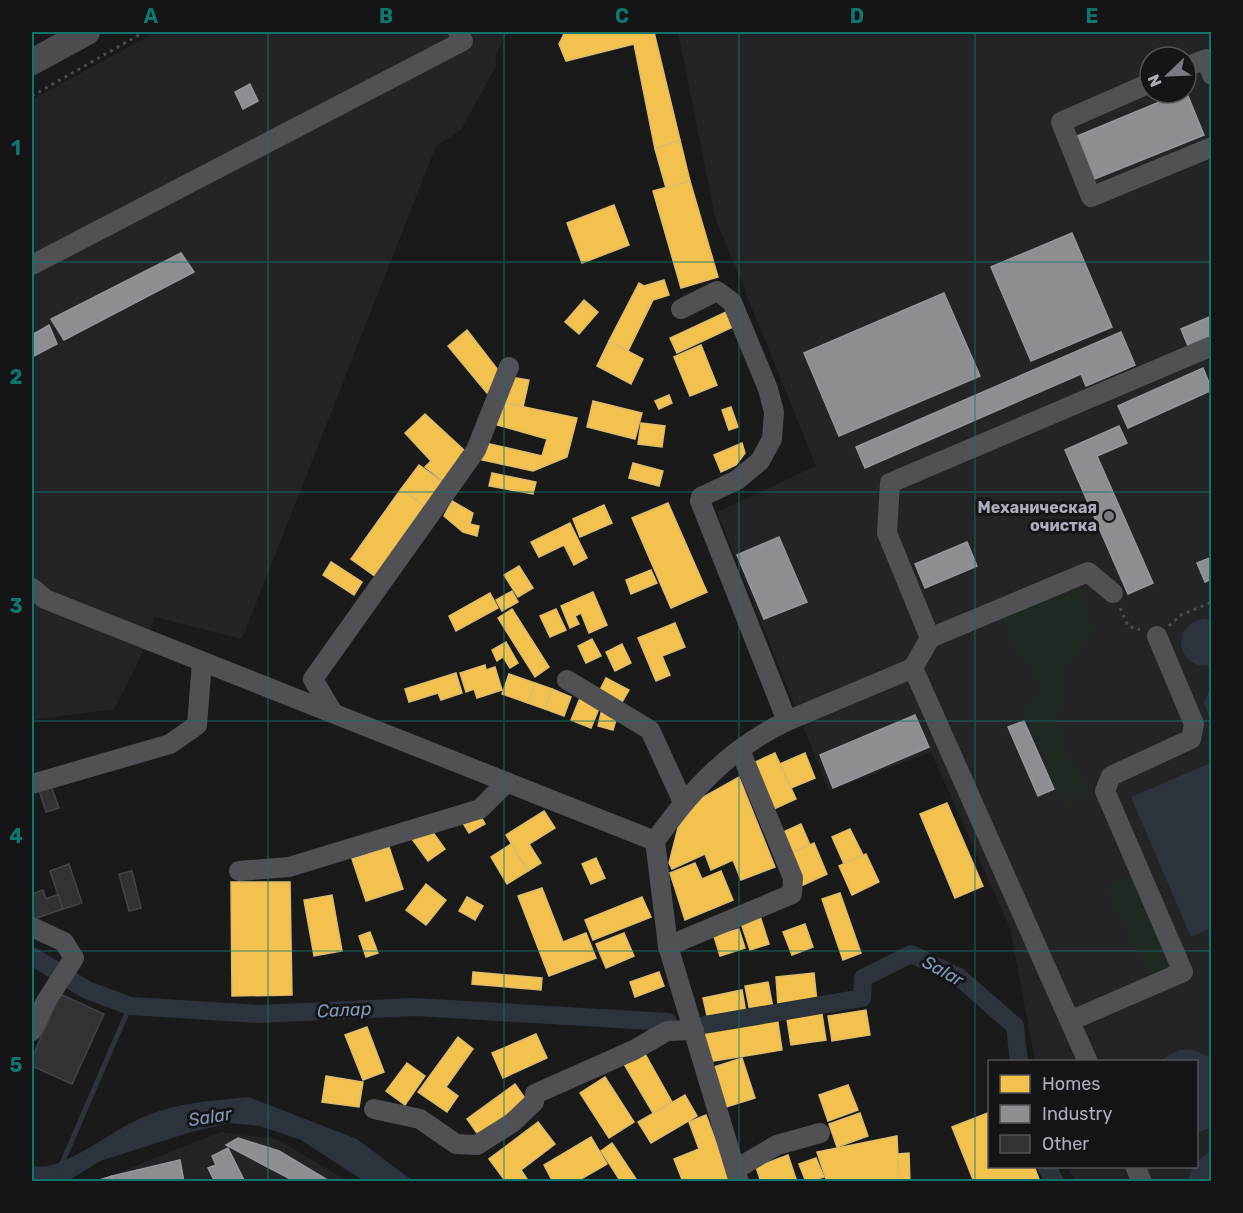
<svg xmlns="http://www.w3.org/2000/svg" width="1243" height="1213" font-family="Rubik,sans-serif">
	<rect width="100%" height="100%" fill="#1a1a1b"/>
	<g fill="#242427" fill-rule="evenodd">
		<polygon points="156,32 507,32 495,57 496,66 461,130 436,146 242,639 155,617 138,663 114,709 32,720 32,100"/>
		<path d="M678,32H1211V1181H1075L1068,1167L1196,1166V1062L1035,1061L1010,928L931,752L829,791L717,512L816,466L715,217ZM1150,57H1186V93H1150Z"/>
		<polygon points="221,1132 277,1139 347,1181 95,1182"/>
	</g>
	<g fill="#202822">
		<polygon points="1068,586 1082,589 1093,633 1060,673 1061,694 1057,721 1063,750 1080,771 1090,794 1066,808 1022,710 1043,696 1033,667 1014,649 1002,614"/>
		<polygon points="1138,871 1173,967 1153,976 1135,948 1107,888"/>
	</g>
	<g fill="#2d333d">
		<path d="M1205,619L1211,621L1212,665C1177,672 1168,624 1205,619Z"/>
		<polygon points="1211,687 1211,720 1204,703"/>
		<polygon points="1211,763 1211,928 1191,937 1131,797"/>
		<polygon points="1179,1050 1192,1050 1211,1057 1211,1127 1197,1133 1196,1062 1159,1061"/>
		<path d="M248,1097L357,1139L413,1181H364L301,1140L260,1126L229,1123L188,1133L100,1161L68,1181H32V1166C60,1173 109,1133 135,1121C171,1103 209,1101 248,1097Z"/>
		<polygon points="1211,1151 1211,1181 1187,1181 1193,1167 1196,1166 1197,1161"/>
	</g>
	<g fill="#f2c14e" stroke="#ddbb6f" stroke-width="1.5">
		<polygon points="565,32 654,32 680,140 655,149 634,44 566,61 559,44"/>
		<polygon points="680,140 690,181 666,188 655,149"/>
		<polygon points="690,181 718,277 681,288 653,191"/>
		<polygon points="614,205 629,245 582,263 567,223"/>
		<polygon points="664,280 669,295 653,300 628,351 609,341 639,283 644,286"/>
		<polygon points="584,300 598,312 579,334 565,322"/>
		<polygon points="726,312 733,327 677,353 670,338"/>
		<polygon points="467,330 501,374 487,393 448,346"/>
		<polygon points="609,341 643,359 631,384 597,366"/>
		<polygon points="701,345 717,385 690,396 674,357"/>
		<polygon points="510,377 529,380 523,407 505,403"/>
		<polygon points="669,395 672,403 659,409 655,401"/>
		<polygon points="593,401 642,413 635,439 587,427"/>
		<polygon points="505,403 577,418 567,457 533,471 478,459 486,443 542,456 547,439 494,424"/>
		<polygon points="731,407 738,427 729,430 722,410"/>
		<polygon points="425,414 466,452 447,484 425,467 431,461 405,433"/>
		<polygon points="641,423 665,426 662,447 638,444"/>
		<polygon points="742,443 745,453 736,465 721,472 714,455"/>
		<polygon points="633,463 663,471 659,486 629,478"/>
		<polygon points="419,465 444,483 426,507 401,489"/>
		<polygon points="492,473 536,482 533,494 489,486"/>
		<polygon points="401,489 426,507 376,577 351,559"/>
		<polygon points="452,501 473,513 470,524 479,526 477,536 463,532 444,516"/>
		<polygon points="668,503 707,592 671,608 632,518"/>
		<polygon points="604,505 612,523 580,537 573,519"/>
		<polygon points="570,523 587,558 574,565 564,545 539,557 531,542"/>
		<polygon points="331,562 362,582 354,595 323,575"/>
		<polygon points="519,566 533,588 518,597 504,575"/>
		<polygon points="651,570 657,583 631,594 626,580"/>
		<polygon points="512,591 518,602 502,611 496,600"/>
		<polygon points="593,592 607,625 589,633 581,613 575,616 579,624 570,628 561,606"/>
		<polygon points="490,593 498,608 456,631 449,616"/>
		<polygon points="512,609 549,667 535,677 498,618"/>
		<polygon points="556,609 566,630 550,637 540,616"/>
		<polygon points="675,623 685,647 662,656 670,675 656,681 638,638"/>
		<polygon points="592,639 601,656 586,663 578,646"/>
		<polygon points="506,642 518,663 510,668 503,657 497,661 492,650"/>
		<polygon points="622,644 631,663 615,671 606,652"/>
		<polygon points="485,665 486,670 495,667 502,690 477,698 474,689 466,692 460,673"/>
		<polygon points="456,673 462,693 441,700 438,693 409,702 405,689"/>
		<polygon points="509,674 535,683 528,703 502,694"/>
		<polygon points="606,678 629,690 622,702 600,690"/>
		<polygon points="535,683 552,689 545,709 528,703"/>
		<polygon points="552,689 571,697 564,716 545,709"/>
		<polygon points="580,698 600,706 591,728 571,720"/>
		<polygon points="602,709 618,713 613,730 598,726"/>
		<polygon points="775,753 796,799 774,809 753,763"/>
		<polygon points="805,753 815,778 791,788 780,764"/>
		<polygon points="739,777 775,867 741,880 733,860 711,870 705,854 672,869 669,863 678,828 698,800"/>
		<polygon points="947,803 983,886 955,898 920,814"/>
		<polygon points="478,811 485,824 469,833 461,820"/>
		<polygon points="544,811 555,828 529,844 541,863 528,871 506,835"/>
		<polygon points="801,824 810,845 787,855 779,834"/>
		<polygon points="429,827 445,849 428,861 412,839"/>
		<polygon points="850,829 863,855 844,864 832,837"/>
		<polygon points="814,843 827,874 801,886 787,855"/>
		<polygon points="511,844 528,871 507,884 491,857"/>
		<polygon points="389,847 403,889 366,901 352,859"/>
		<polygon points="866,854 879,882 852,895 839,866"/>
		<polygon points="596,858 605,878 591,884 582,864"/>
		<polygon points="695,863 702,879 721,871 733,900 685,920 670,873"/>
		<polygon points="231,882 290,882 292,995 232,996"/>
		<polygon points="426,884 446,900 426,925 406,910"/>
		<polygon points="542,888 563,942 586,933 596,958 549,976 518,896"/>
		<polygon points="840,893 861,953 843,960 822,899"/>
		<polygon points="332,895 342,951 314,956 304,900"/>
		<polygon points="467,897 483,906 475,920 459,911"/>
		<polygon points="642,897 651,917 593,940 585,920"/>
		<polygon points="760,916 769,944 750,950 741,923"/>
		<polygon points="805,924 813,947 792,955 783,932"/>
		<polygon points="739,929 745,948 720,956 714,936"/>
		<polygon points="370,932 378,953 366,957 359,936"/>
		<polygon points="624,933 634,956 606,968 596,944"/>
		<polygon points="473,972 542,978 541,990 472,984"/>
		<polygon points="659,972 664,986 635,997 630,982"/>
		<polygon points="814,973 817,1002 778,1005 776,977"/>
		<polygon points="768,982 773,1008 750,1012 745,986"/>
		<polygon points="742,990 746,1013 708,1020 703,998"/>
		<polygon points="821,1008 826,1040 791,1045 786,1013"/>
		<polygon points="866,1010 870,1035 832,1041 828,1016"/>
		<polygon points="777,1016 782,1050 708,1062 702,1028"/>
		<polygon points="367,1027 384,1072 363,1080 345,1035"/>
		<polygon points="536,1034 547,1058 503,1078 492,1053"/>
		<polygon points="458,1037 473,1049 446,1087 458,1096 447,1112 418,1092"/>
		<polygon points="644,1052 672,1102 653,1113 624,1064"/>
		<polygon points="742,1058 755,1098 726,1107 714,1067"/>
		<polygon points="407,1063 425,1076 405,1105 386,1091"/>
		<polygon points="326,1076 363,1082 359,1107 322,1102"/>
		<polygon points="605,1077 634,1122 609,1138 580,1093"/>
		<polygon points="515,1084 527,1101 479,1136 467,1119"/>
		<polygon points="848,1085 858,1110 828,1121 819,1095"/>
		<polygon points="685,1095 697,1116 651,1143 638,1122"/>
		<polygon points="990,1112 990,1166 1034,1166 1040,1182 974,1182 952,1127"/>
		<polygon points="860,1113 868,1136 837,1147 829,1124"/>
		<polygon points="706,1115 731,1182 683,1182 674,1159 699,1149 689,1122"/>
		<polygon points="538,1122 555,1144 521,1170 529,1182 506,1182 489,1159"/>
		<polygon points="897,1136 899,1182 827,1182 817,1152"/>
		<polygon points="591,1137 607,1164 576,1182 553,1182 544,1165"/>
		<polygon points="612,1143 638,1182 621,1182 601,1151"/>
		<polygon points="909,1153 910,1182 899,1182 898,1154"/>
		<polygon points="788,1155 797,1182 761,1182 756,1167"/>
		<polygon points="816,1158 824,1177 806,1182 799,1164"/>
	</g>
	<g fill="#8d8d92" stroke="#96979e" stroke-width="1.5">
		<polygon points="250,84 258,101 243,109 235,92"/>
		<polygon points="1186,91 1204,135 1092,180 1075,137"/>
		<polygon points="1072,233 1112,327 1031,361 991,267"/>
		<polygon points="181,253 194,272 64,340 51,319"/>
		<polygon points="944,293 980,376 839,436 804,353"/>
		<polygon points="1212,316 1212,336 1188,346 1181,329"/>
		<polygon points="49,325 57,344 32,357 32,335"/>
		<polygon points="1121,332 1135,365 1086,386 1081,374 865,468 856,447"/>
		<polygon points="1203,368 1212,390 1128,428 1118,406"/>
		<polygon points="1119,426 1127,443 1097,456 1153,583 1128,594 1065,450"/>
		<polygon points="779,537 807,602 764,619 737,555"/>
		<polygon points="967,542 977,566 925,588 915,564"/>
		<polygon points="1212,557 1212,579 1205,582 1197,563"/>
		<polygon points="915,715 929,747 833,788 820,755"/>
		<polygon points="1024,721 1054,789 1038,796 1008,727"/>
		<polygon points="238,1138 279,1151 331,1182 296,1182 226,1145"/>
		<polygon points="228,1148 245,1182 215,1182 208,1168 216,1165 212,1156"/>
		<polygon points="180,1160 184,1182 113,1182 112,1176"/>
		<polygon points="112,1176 113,1182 98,1182 99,1180"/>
	</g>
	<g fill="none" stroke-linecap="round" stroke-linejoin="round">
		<polyline stroke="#2d333d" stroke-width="5" points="60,1168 130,1006"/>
		<g stroke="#2d333d" stroke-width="18">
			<polyline points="32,956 87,990 130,1006 258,1014 415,1007 668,1022"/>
			<polyline points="704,1025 862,998 863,978 911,954 959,977 1015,1026 1019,1062"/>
			<polyline points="1046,1166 1055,1182"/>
		</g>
	</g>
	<g fill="#323233" stroke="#434447" stroke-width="1.5">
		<polygon points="51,786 59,808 46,812 39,790"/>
		<polygon points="69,864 82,903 63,909 50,871"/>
		<polygon points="132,871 141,908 129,911 119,874"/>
		<polygon points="43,890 46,899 58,894 63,909 34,919 32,894"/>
		<polygon points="60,994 104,1014 72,1084 32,1066 32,1058"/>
	</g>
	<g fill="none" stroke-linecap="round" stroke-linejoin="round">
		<g stroke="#4b4b50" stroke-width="3" stroke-dasharray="3 4.5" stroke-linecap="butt">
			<polyline points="32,96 144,32"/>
			<polyline points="1120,608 1128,626 1140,630"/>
			<polyline points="1169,626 1181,615 1212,602"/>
		</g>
		<g stroke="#505055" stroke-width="20">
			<polyline points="1186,67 1206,59 1212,75"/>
			<polyline points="1150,83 1061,122 1091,197 1212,147"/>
			<polyline points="32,265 463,41 458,32"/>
			<path d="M681,309L717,291L732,302L768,389L774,412L772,439L760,461L737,480L701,497L700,501L787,721C730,748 691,790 655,841L668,946L739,1182"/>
			<polyline points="32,588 45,599 655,841"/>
			<polyline points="930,638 1088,572 1113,593"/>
			<polyline points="913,668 930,638 887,533 890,483 1212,346"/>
			<polyline points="567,680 650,730 683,802"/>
			<polyline points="333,713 313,679 476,450 509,367"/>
			<polyline points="787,721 913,668 1088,1062"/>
			<polyline points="32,784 170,744 197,725 202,662"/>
			<polyline points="239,871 289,867 480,809 507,782"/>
			<polyline points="32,927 64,942 74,958 45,1003 32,1031"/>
			<polyline points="668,946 792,894 793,878 740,750"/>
			<polyline points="1070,1021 1183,972 1105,791 1111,776 1191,739 1194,724 1157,636"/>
			<polyline points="374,1109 420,1119 456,1144 477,1145 512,1123 534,1102 535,1094 634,1050 667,1031 694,1030"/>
			<polyline points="1135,1166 1142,1182"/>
			<polyline points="736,1169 777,1145 820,1133"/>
		</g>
		<polyline stroke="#4d4d51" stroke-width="26" points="32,62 87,32"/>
	</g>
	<path fill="none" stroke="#0f766e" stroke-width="1.5" stroke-opacity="0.55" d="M268,32V1182M504,32V1182M739,32V1182M975,32V1182M32,262H1212M32,492H1212M32,721H1212M32,951H1212"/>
	<circle fill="#797a83" stroke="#151417" stroke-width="2" cx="1109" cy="516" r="6"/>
	<g text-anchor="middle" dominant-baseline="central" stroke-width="6" stroke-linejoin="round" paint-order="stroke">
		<g font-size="16" font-weight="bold" fill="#acaebb" stroke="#151417" text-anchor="end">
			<text x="1097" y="507">Механическая<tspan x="1097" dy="18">очистка</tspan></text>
		</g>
		<g font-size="18" font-style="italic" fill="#8298b7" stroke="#151417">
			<text transform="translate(943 971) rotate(29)">Salar</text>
			<text transform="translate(344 1010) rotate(-3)">Салар</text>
			<text transform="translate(210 1117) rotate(-9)">Salar</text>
		</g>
	</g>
	<rect width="1243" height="1213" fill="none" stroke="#151417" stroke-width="66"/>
	<rect x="988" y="1060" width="210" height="108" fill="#151417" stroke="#515259" stroke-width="1.5"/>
	<rect x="1000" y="1075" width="30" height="18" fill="#f2c14e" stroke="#515259" stroke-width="1.5"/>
	<text x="1042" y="1090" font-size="18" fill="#acaebb">Homes</text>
	<rect x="1000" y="1105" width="30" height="18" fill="#8d8d92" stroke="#515259" stroke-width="1.5"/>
	<text x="1042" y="1120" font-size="18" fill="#acaebb">Industry</text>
	<rect x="1000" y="1135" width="30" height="18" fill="#323233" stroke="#515259" stroke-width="1.5"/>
	<text x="1042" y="1150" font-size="18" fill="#acaebb">Other</text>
	<g transform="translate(1168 75) rotate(247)"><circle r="28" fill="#151417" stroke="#515259" stroke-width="1.5"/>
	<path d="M0-4.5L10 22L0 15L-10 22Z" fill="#797a83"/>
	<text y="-9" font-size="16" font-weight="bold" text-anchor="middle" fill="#acaebb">N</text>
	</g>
	<rect x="33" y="33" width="1177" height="1147" fill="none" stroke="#0f766e" stroke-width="2"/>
	<g font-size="20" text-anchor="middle" font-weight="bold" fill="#0f766e">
		<text x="151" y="23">A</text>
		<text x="386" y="23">B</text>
		<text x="622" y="23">C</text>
		<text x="857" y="23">D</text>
		<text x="1092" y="23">E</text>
		<text x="16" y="155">1</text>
		<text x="16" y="384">2</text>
		<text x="16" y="613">3</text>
		<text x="16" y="843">4</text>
		<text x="16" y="1072">5</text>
	</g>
</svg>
